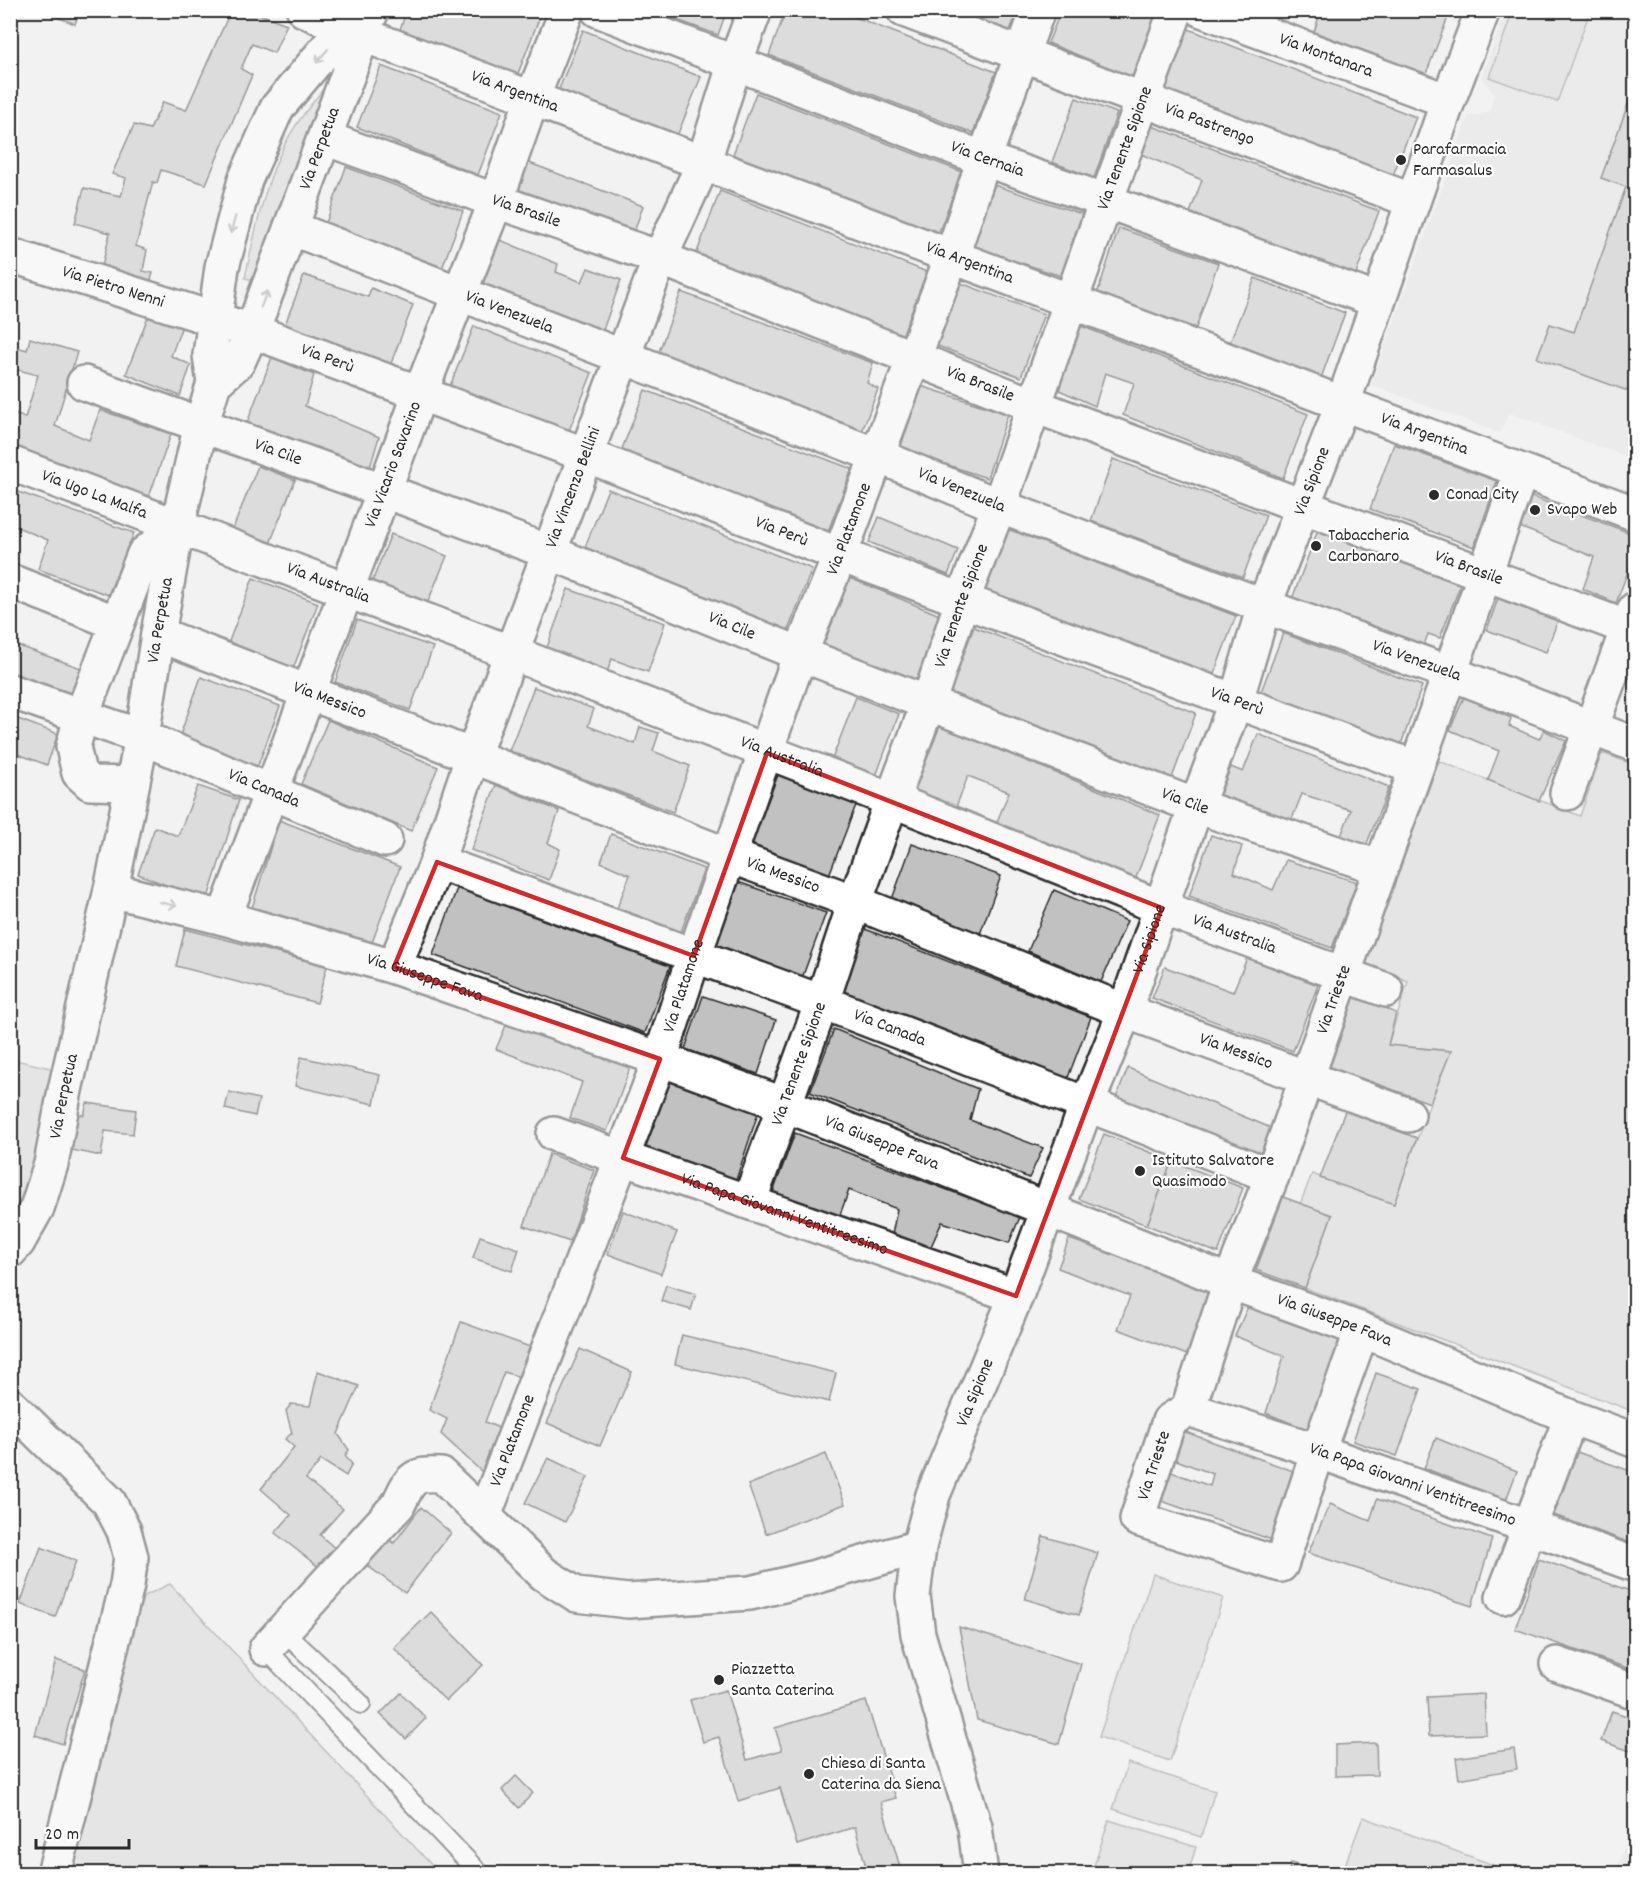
<svg xmlns="http://www.w3.org/2000/svg" width="1646" height="1884" font-family="Dekko,sans-serif">
	<rect width="100%" height="100%" fill="#f2f2f2"/>
	<filter id="ink" filterUnits="userSpaceOnUse"><feTurbulence type="fractalNoise" baseFrequency=".0167" numOctaves="2"/><feDisplacementMap in="SourceGraphic" scale="12" xChannelSelector="R" yChannelSelector="G"/><feConvolveMatrix kernelMatrix="1 2 1 2 8 2 1 2 1" color-interpolation-filters="sRGB"/></filter>
	<g filter="url(#ink)">
		<g fill="#e3e3e3">
			<polygon points="1505,11 1635,11 1635,460 1509,413 1500,433 1371,385 1468,116 1489,113 1494,94 1481,78"/>
			<polygon points="1635,1836 1635,1873 1614,1874 1628,1839"/>
		</g>
		<g fill="#d5d5d5" stroke="#808080" stroke-width="1.5">
			<polygon points="1513,11 1590,11 1557,102 1489,77"/>
			<path d="M329,82L253,280L245,278C256,228 265,177 291,133C302,115 316,98 329,82Z"/>
			<polygon points="1602,753 1635,765 1635,1412 1305,1288 1332,1215 1300,1204 1312,1174 1394,1203 1430,1103 1451,1051 1388,1045 1408,981 1364,964 1439,761 1580,816"/>
			<polygon points="11,1059 55,1069 39,1148 26,1192 11,1217"/>
			<polygon points="1153,1574 1223,1598 1170,1761 1099,1737"/>
			<polygon points="170,1584 439,1873 67,1874 140,1598"/>
			<polygon points="1128,1763 1215,1791 1201,1837 1113,1809"/>
			<polygon points="1363,1817 1515,1873 1342,1873"/>
			<polygon points="1109,1820 1196,1847 1188,1873 1117,1873 1094,1866"/>
		</g>
		<g fill="#c1c1c1" stroke="#2b2b2b" stroke-width="1.5">
			<polygon points="39,10 80,10 75,24"/>
			<polygon points="231,10 248,10 287,24 274,53 252,44 241,69 252,75 206,184 161,170 157,183 153,182 136,246 147,250 143,271 153,273 148,289 100,274 110,233 75,223 84,188 121,196 126,178 112,174 134,125 150,129 163,102 186,110"/>
			<polygon points="407,10 540,10 542,11 517,76 399,32"/>
			<polygon points="650,10 727,10 718,35"/>
			<polygon points="786,10 837,10 996,72 973,133 769,55"/>
			<polygon points="952,10 1018,10 1009,33"/>
			<polygon points="1061,10 1144,10 1157,16 1132,77 1048,43"/>
			<polygon points="1321,10 1445,10 1450,12 1426,74 1314,32"/>
			<polygon points="1186,28 1416,117 1391,180 1162,92"/>
			<polygon points="583,30 701,77 677,136 559,89"/>
			<polygon points="381,66 502,112 478,175 357,127"/>
			<polygon points="756,93 962,172 938,234 732,157"/>
			<polygon points="1631,96 1636,98 1636,394 1537,358 1550,324 1574,332 1626,187 1601,178"/>
			<polygon points="1076,98 1117,113 1094,178 1052,162"/>
			<polygon points="1152,126 1379,211 1356,274 1190,213 1202,180 1141,154"/>
			<polygon points="527,162 643,206 634,232 517,189"/>
			<polygon points="346,167 463,211 440,274 323,231"/>
			<polygon points="994,185 1082,214 1061,276 973,247"/>
			<polygon points="720,191 927,272 902,336 696,255"/>
			<polygon points="1119,228 1218,263 1196,328 1097,294"/>
			<polygon points="500,240 558,264 556,272 582,282 588,268 621,280 600,338 480,291"/>
			<polygon points="304,275 368,297 371,288 413,305 390,366 284,327"/>
			<polygon points="1255,278 1345,313 1321,378 1230,342"/>
			<polygon points="958,282 1044,314 1021,377 935,345"/>
			<polygon points="681,292 873,363 867,383 878,389 861,434 657,357"/>
			<polygon points="149,314 183,323 171,356 191,365 180,396 126,374"/>
			<polygon points="474,326 592,373 566,438 448,391"/>
			<polygon points="1081,326 1308,414 1283,478 1123,415 1134,383 1105,373 1095,406 1057,389"/>
			<polygon points="30,338 77,352 55,426 89,440 100,410 171,434 149,497 10,445 10,412 25,418 38,375 10,368 10,345 27,350"/>
			<polygon points="272,357 314,375 305,406 379,437 368,474 303,444 247,423"/>
			<polygon points="921,386 1008,414 987,478 900,449"/>
			<polygon points="645,390 852,469 827,534 620,454"/>
			<polygon points="1394,444 1497,481 1474,547 1370,509"/>
			<polygon points="1113,459 1266,515 1243,577 1091,521"/>
			<polygon points="258,466 295,480 269,546 232,531"/>
			<polygon points="10,489 134,533 108,595 38,569 48,540 10,524"/>
			<polygon points="608,489 812,569 787,633 583,552"/>
			<polygon points="1524,494 1636,535 1636,550 1616,603 1583,589 1594,557 1517,526"/>
			<polygon points="879,517 958,550 948,575 869,542"/>
			<polygon points="1319,527 1461,583 1440,638 1428,634 1424,645 1363,622 1362,625 1292,599"/>
			<polygon points="1005,528 1236,616 1212,679 981,591"/>
			<polygon points="391,534 447,556 427,604 372,582"/>
			<polygon points="253,578 318,603 293,669 228,644"/>
			<polygon points="850,578 942,616 915,683 823,645"/>
			<polygon points="568,589 665,623 648,672 612,659 607,672 546,650"/>
			<polygon points="1498,598 1558,620 1546,652 1487,630"/>
			<polygon points="357,620 433,647 410,710 335,682"/>
			<polygon points="974,627 1196,713 1172,778 949,692"/>
			<polygon points="1283,633 1422,686 1399,750 1259,697"/>
			<polygon points="16,645 81,668 71,697 10,675 10,660"/>
			<polygon points="1636,653 1636,679 1626,675"/>
			<polygon points="201,677 280,706 257,768 179,738"/>
			<polygon points="534,687 594,709 588,726 635,744 640,727 659,733 653,751 690,766 673,812 509,751"/>
			<polygon points="856,697 899,714 876,776 832,759"/>
			<polygon points="1464,697 1511,718 1509,726 1539,739 1544,730 1566,741 1539,801 1488,780 1499,751 1450,730"/>
			<polygon points="10,716 58,734 47,765 10,751"/>
			<polygon points="328,720 438,767 411,831 301,784"/>
			<polygon points="940,726 1160,815 1135,880 996,824 1009,792 968,776 956,807 914,791"/>
			<polygon points="1258,734 1389,787 1364,851 1339,841 1351,810 1302,794 1290,824 1218,798 1231,767 1243,772"/>
			<polygon points="778,775 856,805 829,875 751,844"/>
			<polygon points="496,785 559,811 548,843 560,849 549,880 471,850"/>
			<polygon points="198,786 239,800 207,901 138,874 155,827 178,836"/>
			<polygon points="279,820 400,867 370,948 252,908"/>
			<polygon points="611,834 704,869 681,932 617,908 630,875 601,862"/>
			<polygon points="1211,835 1242,846 1234,873 1273,890 1286,860 1357,882 1332,948 1189,896"/>
			<polygon points="912,844 1001,876 980,934 891,902"/>
			<polygon points="738,882 826,913 802,978 715,946"/>
			<polygon points="457,888 670,966 645,1033 433,955"/>
			<polygon points="1054,890 1127,921 1101,982 1028,951"/>
			<polygon points="185,929 327,966 317,1003 176,966"/>
			<polygon points="865,929 1091,1017 1067,1080 841,992"/>
			<polygon points="1247,958 1318,985 1293,1051 1152,998 1165,967 1233,992"/>
			<polygon points="1355,995 1396,1013 1388,1045 1451,1051 1430,1103 1330,1067"/>
			<polygon points="703,996 776,1020 758,1074 685,1049"/>
			<polygon points="507,1023 630,1068 607,1131 570,1118 582,1082 496,1049"/>
			<polygon points="834,1029 978,1089 970,1120 1043,1148 1029,1178 810,1092"/>
			<polygon points="301,1057 380,1075 374,1104 295,1086"/>
			<polygon points="1128,1068 1271,1128 1259,1157 1116,1098"/>
			<polygon points="666,1078 759,1110 736,1180 643,1148"/>
			<polygon points="229,1092 259,1099 255,1116 225,1109"/>
			<polygon points="87,1103 136,1110 133,1134 105,1131 101,1156 72,1150 77,1114 84,1115"/>
			<polygon points="1345,1111 1417,1138 1394,1204 1320,1178"/>
			<polygon points="795,1133 1020,1217 1009,1243 942,1222 928,1253 891,1240 897,1209 849,1190 838,1220 772,1195"/>
			<polygon points="1104,1134 1172,1161 1147,1225 1079,1199"/>
			<polygon points="549,1154 594,1170 570,1242 524,1226"/>
			<polygon points="1172,1161 1243,1188 1218,1253 1147,1225"/>
			<polygon points="1283,1197 1332,1215 1305,1288 1256,1270"/>
			<polygon points="623,1211 677,1232 661,1274 608,1254"/>
			<polygon points="480,1236 519,1249 512,1271 473,1258"/>
			<polygon points="1069,1239 1212,1289 1187,1355 1118,1329 1130,1296 1058,1268"/>
			<polygon points="666,1285 696,1294 691,1310 661,1301"/>
			<polygon points="1249,1304 1342,1341 1308,1430 1266,1413 1284,1356 1235,1336"/>
			<polygon points="461,1322 530,1347 520,1377 504,1372 485,1422 499,1428 482,1472 441,1434 447,1419 429,1410"/>
			<polygon points="682,1335 836,1373 829,1402 675,1364"/>
			<polygon points="580,1349 632,1372 600,1446 547,1423"/>
			<polygon points="318,1371 359,1386 338,1434 349,1450 345,1456 352,1464 346,1476 321,1460 306,1479 343,1509 320,1535 337,1550 320,1568 275,1533 291,1515 261,1489 294,1447 285,1439 292,1433 286,1411 291,1404 310,1406"/>
			<polygon points="1376,1373 1421,1389 1397,1456 1353,1441"/>
			<polygon points="1180,1430 1296,1472 1272,1540 1156,1499 1166,1470 1210,1486 1213,1474 1171,1458"/>
			<polygon points="1436,1438 1517,1471 1506,1500 1424,1468"/>
			<polygon points="1577,1452 1636,1473 1636,1545 1554,1515"/>
			<polygon points="826,1454 845,1504 766,1534 748,1485"/>
			<polygon points="548,1458 588,1477 565,1522 525,1503"/>
			<polygon points="1377,1499 1492,1539 1472,1606 1308,1553 1330,1504 1370,1521"/>
			<polygon points="421,1507 451,1533 405,1593 365,1564 386,1538 394,1543"/>
			<polygon points="1043,1536 1098,1553 1079,1615 1025,1599"/>
			<polygon points="41,1547 76,1561 55,1617 20,1604"/>
			<polygon points="1539,1559 1636,1593 1636,1671 1515,1629"/>
			<polygon points="431,1612 483,1665 446,1701 394,1648"/>
			<polygon points="959,1627 1081,1664 1059,1744 977,1720"/>
			<polygon points="56,1660 85,1669 63,1744 35,1735"/>
			<polygon points="726,1690 747,1760 782,1750 775,1728 866,1701 896,1798 881,1802 902,1874 868,1874 855,1827 797,1845 780,1788 738,1801 719,1737 703,1742 690,1700"/>
			<polygon points="401,1693 426,1718 406,1739 380,1714"/>
			<polygon points="1484,1694 1486,1734 1429,1736 1427,1697"/>
			<polygon points="1612,1711 1636,1719 1636,1753 1601,1741"/>
			<polygon points="1376,1743 1377,1775 1335,1776 1335,1745"/>
			<polygon points="1514,1749 1517,1769 1459,1779 1456,1758"/>
			<polygon points="516,1776 533,1793 519,1808 502,1790"/>
			<polygon points="1291,1863 1322,1872 1322,1874 1288,1874"/>
		</g>
		<g fill="none" stroke-linecap="round" stroke-linejoin="round">
			<g stroke="#2b2b2b" stroke-width="22">
				<g id="service">
					<polyline points="283,1631 361,1704"/>
					<polyline points="266,1649 480,1874"/>
				</g>
			</g>
			<g stroke="#2b2b2b" stroke-width="38">
				<g id="minor">
					<path id="s1" d="M304,10L345,28L1636,514"/>
					<path id="s2" d="M598,10L984,159L1106,201L1378,301"/>
					<path id="s3" d="M904,10L1413,201"/>
					<path id="s4" d="M1202,10L1448,101"/>
					<path id="s5" d="M325,138L496,201L660,258L1035,406L1636,631"/>
					<path id="s6" d="M291,228L876,455L999,506L1264,606L1450,673L1636,745"/>
					<path id="s7" d="M10,255L252,331L586,455L840,555L1416,768"/>
					<path id="s8" d="M84,383L385,491L549,552L800,654L1196,806L1381,868"/>
					<path id="s9" d="M10,463L512,653L892,800L1162,908L1386,990"/>
					<polyline points="10,581 117,623"/>
					<path id="s10" d="M158,634L730,856L855,902L1125,1011L1408,1115"/>
					<path id="s11" d="M10,691L142,737L385,840"/>
					<polyline points="132,784 90,783 79,773 73,747 81,717 144,554 177,528"/>
					<polyline points="1567,793 1635,609"/>
					<path id="s12" d="M437,862L822,1002L1272,1176"/>
					<path id="s13" d="M111,890L224,918L394,967L660,1059L783,1104L1230,1282L1362,1330L1571,1417L1636,1441"/>
					<path id="s14" d="M224,918L420,394L496,201L532,99L567,10"/>
					<path id="s15" d="M394,967L437,862L473,755L660,258L703,164L735,63L755,10"/>
					<path id="s16" d="M554,1134L1016,1296"/>
					<path id="s17" d="M749,1202L822,1002L855,902L892,800L928,704L962,601L999,506L1106,201L1176,10"/>
					<path id="s18" d="M1362,1330L1318,1451L1281,1565L1137,1519L1169,1421L1188,1409L1230,1282L1272,1176L1521,472"/>
					<polyline points="10,1405 109,1502 124,1531 131,1557 127,1585 54,1874"/>
					<path id="s19" d="M1188,1409L1318,1451L1636,1565"/>
					<path id="s20" d="M919,1547L808,1579L750,1593L628,1601L577,1595L544,1574L484,1516L660,1059L694,956L800,654L840,555L952,256L984,159L1038,10"/>
					<polyline points="1503,1597 1571,1417"/>
					<path d="M266,1649L398,1505C410,1480 411,1473 441,1475L484,1516"/>
					<polyline points="1557,1664 1636,1692"/>
				</g>
			</g>
			<g stroke="#2b2b2b" stroke-width="38">
				<g id="tertiary">
					<polyline points="214,383 210,355 222,267 245,180 277,108 359,10"/>
					<path id="s21" d="M10,1251L18,1242L37,1208L51,1164L65,1090L111,890L142,737L158,634L177,528L201,425L214,383L238,362L252,331L372,10"/>
					<path id="s22" d="M981,1874L975,1827L918,1634L913,1596L919,1547L933,1495L1016,1296L1087,1104L1125,1011L1196,806L1236,701L1264,606L1343,403L1448,101L1483,10"/>
				</g>
			</g>
			<use href="#service" stroke="#fff" stroke-width="18"/>
			<use href="#minor" stroke="#fff" stroke-width="33"/>
			<use href="#tertiary" stroke="#fff" stroke-width="33"/>
		</g>
		<defs><path id="oneway-shaft" d="M-6 0H5M1.5-3L5.5 0L1.5 3" fill="none" stroke-width="1.6" stroke-linecap="round" stroke-linejoin="round" transform="scale(1.5)"/></defs>
		<g stroke="#a0a0a0">
			<use href="#oneway-shaft" transform="translate(322 56) rotate(131)"/>
			<use href="#oneway-shaft" transform="translate(233 225) rotate(105)"/>
			<use href="#oneway-shaft" transform="translate(264 299) rotate(-69)"/>
			<use href="#oneway-shaft" transform="translate(168 904) rotate(14)"/>
		</g>
	</g>
	<path d="M0 0H1646V1884H0ZM767,753L1162,908L1016,1296L623,1158L660,1059L394,967L437,862L694,956Z" fill="#f2f2f2" fill-opacity=".55" fill-rule="evenodd"/>
	<path fill="none" stroke="#d62828" stroke-width="4.5" stroke-linejoin="round" d="M767,753L1162,908L1016,1296L623,1158L660,1059L394,967L437,862L694,956Z"/>
	<g fill="#2b2b2b" stroke="#fff" stroke-width="2">
		<circle cx="1401" cy="160" r="6"/>
		<circle cx="1434" cy="495" r="6"/>
		<circle cx="1535" cy="510" r="6"/>
		<circle cx="1316" cy="546" r="6"/>
		<circle cx="1140" cy="1171" r="6"/>
		<circle cx="719" cy="1680" r="6"/>
		<circle cx="809" cy="1774" r="6"/>
	</g>
	<g text-anchor="middle" dominant-baseline="central" stroke-width="4.5" stroke-linejoin="round" paint-order="stroke">
		<g font-size="18" fill="#2b2b2b" stroke="#fff">
			<text stroke="none"><textPath href="#s4" startOffset="132">Via Montanara</textPath></text>
			<text stroke="none"><textPath href="#s1" startOffset="226">Via Argentina</textPath></text>
			<text stroke="none"><textPath href="#s3" startOffset="326">Via Pastrengo</textPath></text>
			<text stroke="none"><textPath href="#s21" startOffset="1156">Via Perpetua</textPath></text>
			<text stroke="none"><textPath href="#s17" startOffset="1119">Via Tenente Sipione</textPath></text>
			<text stroke="none"><textPath href="#s2" startOffset="417">Via Cernaia</textPath></text>
			<text stroke="none"><textPath href="#s5" startOffset="214">Via Brasile</textPath></text>
			<text stroke="none"><textPath href="#s1" startOffset="712">Via Argentina</textPath></text>
			<text stroke="none"><textPath href="#s7" startOffset="108">Via Pietro Nenni</textPath></text>
			<text stroke="none"><textPath href="#s6" startOffset="234">Via Venezuela</textPath></text>
			<text stroke="none"><textPath href="#s7" startOffset="334">Via Perù</textPath></text>
			<text stroke="none"><textPath href="#s5" startOffset="700">Via Brasile</textPath></text>
			<text stroke="none"><textPath href="#s1" startOffset="1198">Via Argentina</textPath></text>
			<text stroke="none"><textPath href="#s8" startOffset="206">Via Cile</textPath></text>
			<text stroke="none"><textPath href="#s14" startOffset="484">Via Vicario Savarino</textPath></text>
			<text stroke="none"><textPath href="#s22" startOffset="1473">Via Sipione</textPath></text>
			<text stroke="none"><textPath href="#s15" startOffset="512">Via Vincenzo Bellini</textPath></text>
			<text stroke="none"><textPath href="#s6" startOffset="720">Via Venezuela</textPath></text>
			<text stroke="none"><textPath href="#s9" startOffset="90">Via Ugo La Malfa</textPath></text>
			<text stroke="none"><textPath href="#s20" startOffset="1524">Via Platamone</textPath></text>
			<text stroke="none"><textPath href="#s7" startOffset="820">Via Perù</textPath></text>
			<text stroke="none"><textPath href="#s5" startOffset="1222">Via Brasile</textPath></text>
			<text stroke="none"><textPath href="#s9" startOffset="340">Via Australia</textPath></text>
			<text stroke="none"><textPath href="#s17" startOffset="633">Via Tenente Sipione</textPath></text>
			<text stroke="none"><textPath href="#s21" startOffset="652">Via Perpetua</textPath></text>
			<text stroke="none"><textPath href="#s8" startOffset="692">Via Cile</textPath></text>
			<text stroke="none"><textPath href="#s6" startOffset="1206">Via Venezuela</textPath></text>
			<text stroke="none"><textPath href="#s10" startOffset="184">Via Messico</textPath></text>
			<text stroke="none"><textPath href="#s7" startOffset="1306">Via Perù</textPath></text>
			<text stroke="none"><textPath href="#s9" startOffset="826">Via Australia</textPath></text>
			<text stroke="none"><textPath href="#s11" startOffset="272">Via Canada</textPath></text>
			<text stroke="none"><textPath href="#s8" startOffset="1178">Via Cile</textPath></text>
			<text stroke="none"><textPath href="#s10" startOffset="670">Via Messico</textPath></text>
			<text stroke="none"><textPath href="#s9" startOffset="1312">Via Australia</textPath></text>
			<text stroke="none"><textPath href="#s22" startOffset="987">Via Sipione</textPath></text>
			<text stroke="none"><textPath href="#s13" startOffset="326">Via Giuseppe Fava</textPath></text>
			<text stroke="none"><textPath href="#s20" startOffset="1038">Via Platamone</textPath></text>
			<text stroke="none"><textPath href="#s18" startOffset="960">Via Trieste</textPath></text>
			<text stroke="none"><textPath href="#s12" startOffset="482">Via Canada</textPath></text>
			<text stroke="none"><textPath href="#s10" startOffset="1156">Via Messico</textPath></text>
			<text stroke="none"><textPath href="#s17" startOffset="147">Via Tenente Sipione</textPath></text>
			<text stroke="none"><textPath href="#s21" startOffset="166">Via Perpetua</textPath></text>
			<text stroke="none"><textPath href="#s13" startOffset="812">Via Giuseppe Fava</textPath></text>
			<text stroke="none"><textPath href="#s16" startOffset="244">Via Papa Giovanni Ventitreesimo</textPath></text>
			<text stroke="none"><textPath href="#s13" startOffset="1298">Via Giuseppe Fava</textPath></text>
			<text stroke="none"><textPath href="#s22" startOffset="501">Via Sipione</textPath></text>
			<text stroke="none"><textPath href="#s20" startOffset="552">Via Platamone</textPath></text>
			<text stroke="none"><textPath href="#s18" startOffset="456">Via Trieste</textPath></text>
			<text stroke="none"><textPath href="#s19" startOffset="237">Via Papa Giovanni Ventitreesimo</textPath></text>
		</g>
		<g font-size="18" fill="#2b2b2b" stroke="#fff" text-anchor="start">
			<text x="1413" y="150">Parafarmacia<tspan x="1413" dy="21">Farmasalus</tspan></text>
			<text x="1446" y="495">Conad City</text>
			<text x="1547" y="510">Svapo Web</text>
			<text x="1328" y="536">Tabaccheria<tspan x="1328" dy="21">Carbonaro</tspan></text>
			<text x="1152" y="1161">Istituto Salvatore<tspan x="1152" dy="21">Quasimodo</tspan></text>
			<text x="731" y="1670">Piazzetta<tspan x="731" dy="21">Santa Caterina</tspan></text>
			<text x="821" y="1764">Chiesa di Santa<tspan x="821" dy="21">Caterina da Siena</tspan></text>
		</g>
	</g>
	<rect width="1646" height="1884" fill="none" stroke="#fff" stroke-width="36"/>
	<rect x="18" y="18" width="1610" height="1848" fill="none" stroke="#2b2b2b" stroke-width="2" filter="url(#ink)"/>
	<path d="M36 1839v9h93v-9" fill="none" stroke="#2b2b2b" stroke-width="3"/>
	<text x="45" y="1839" font-size="18" fill="#2b2b2b" stroke="#ffffff" stroke-width="4.5" paint-order="stroke">20 m</text>
</svg>
